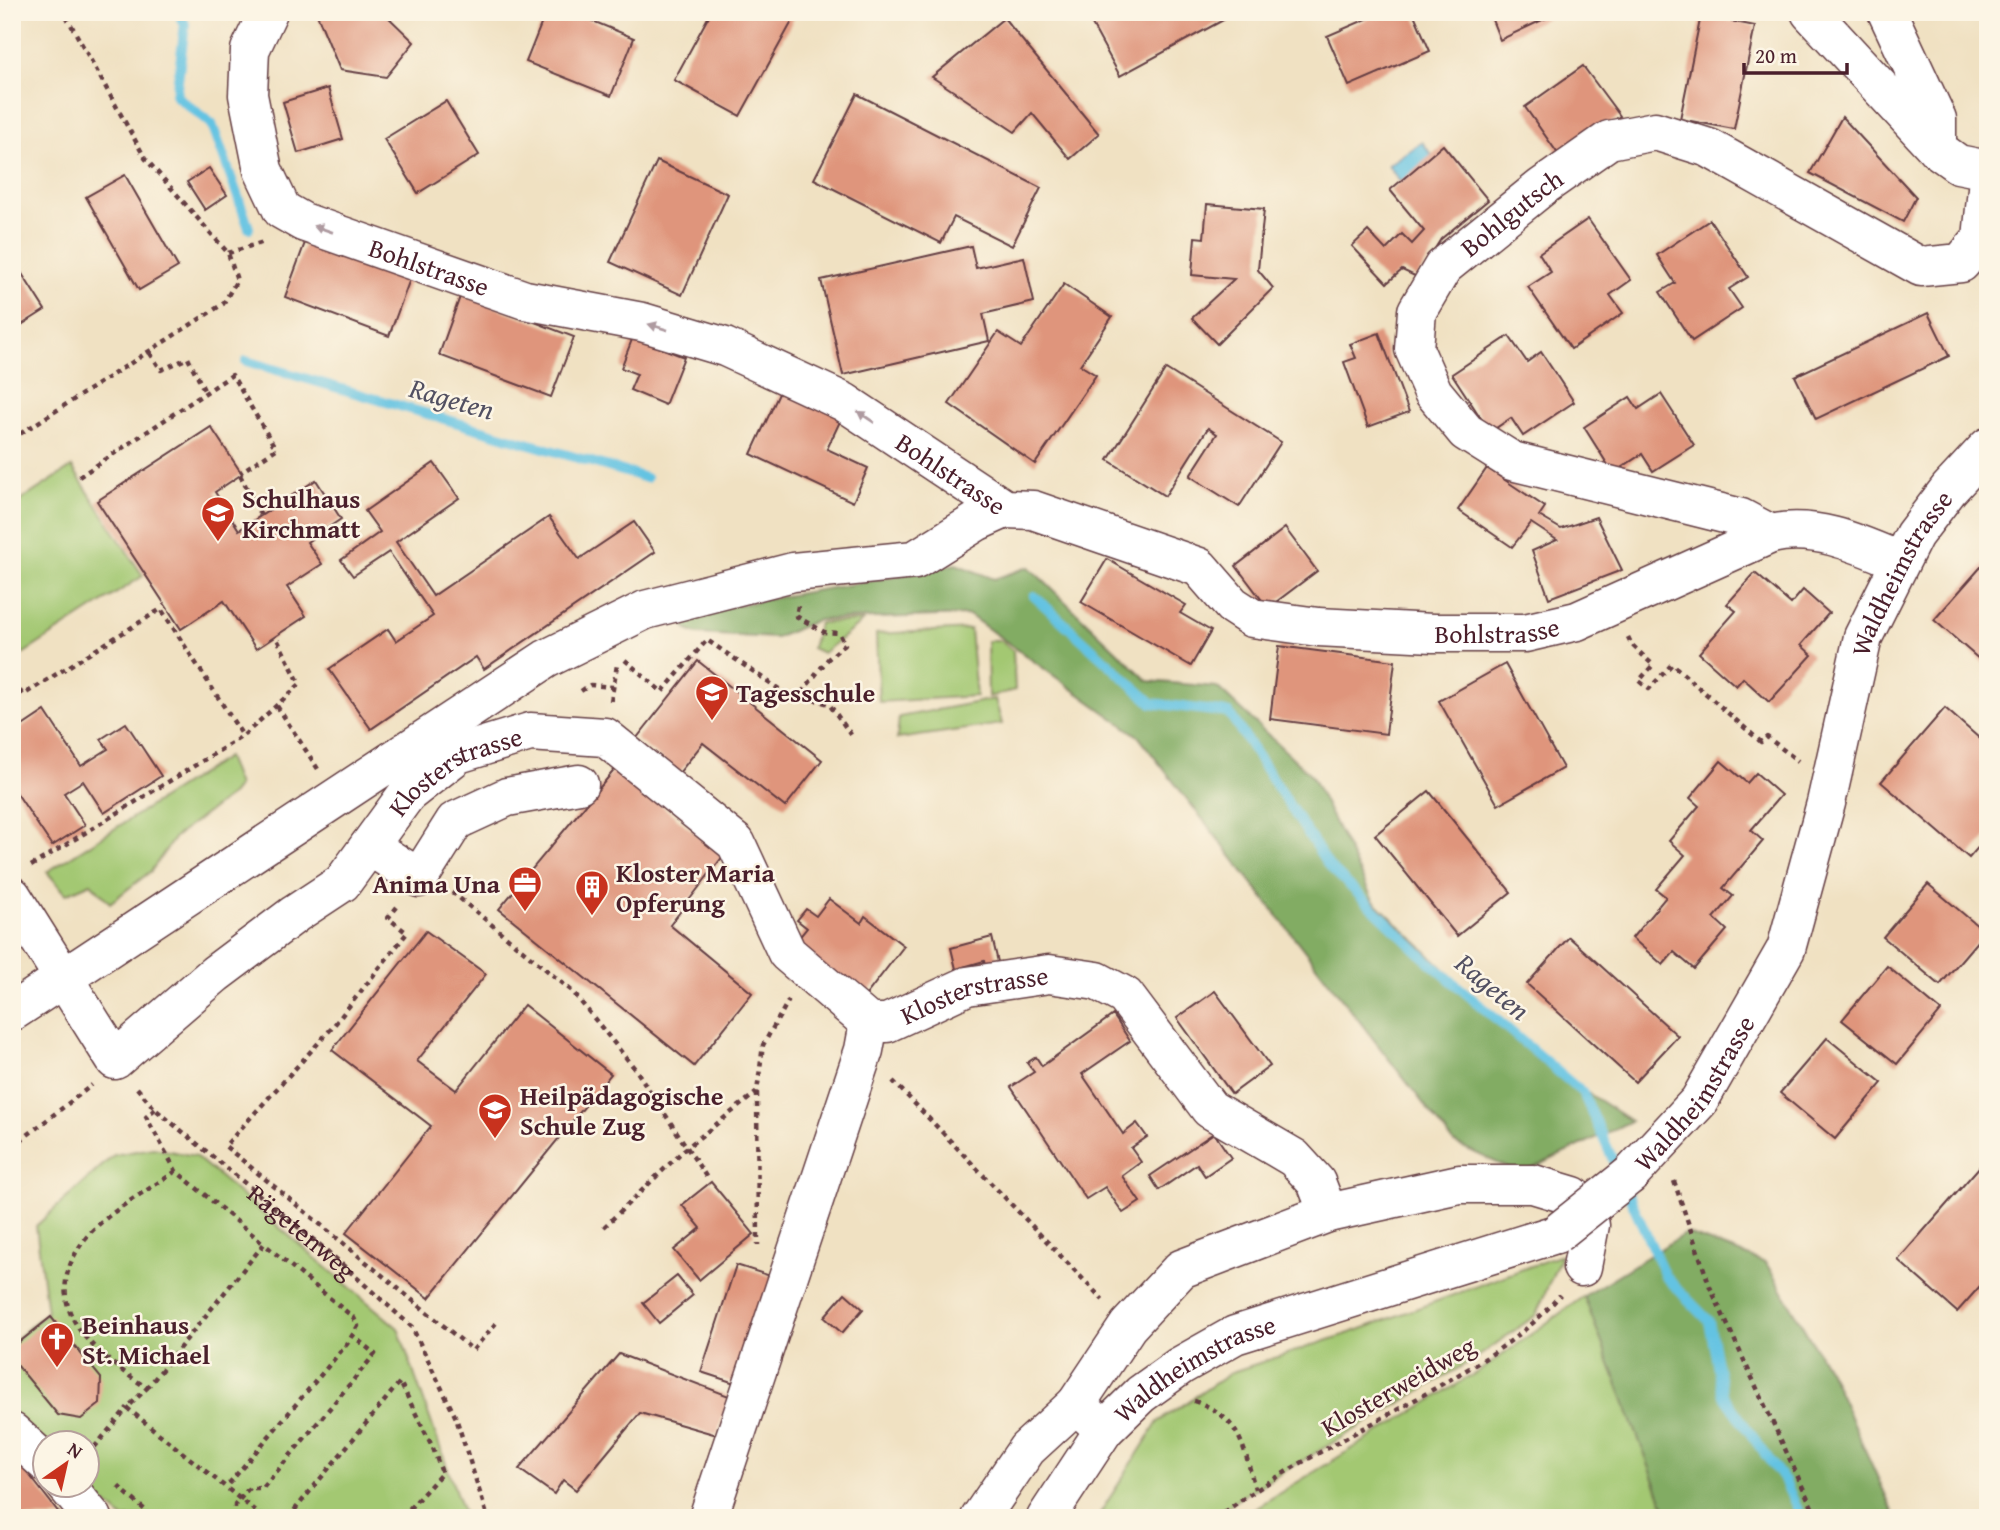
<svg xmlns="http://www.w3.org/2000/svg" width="2000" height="1530" font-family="'Gentium Book Plus',serif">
	<rect width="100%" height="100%" fill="#fcf5e5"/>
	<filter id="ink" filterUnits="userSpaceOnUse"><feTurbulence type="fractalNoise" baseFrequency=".0143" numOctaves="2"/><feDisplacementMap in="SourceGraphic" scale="14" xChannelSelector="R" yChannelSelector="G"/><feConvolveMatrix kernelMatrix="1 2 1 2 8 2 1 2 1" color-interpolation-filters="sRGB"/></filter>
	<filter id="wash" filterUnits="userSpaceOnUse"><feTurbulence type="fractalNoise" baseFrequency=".00686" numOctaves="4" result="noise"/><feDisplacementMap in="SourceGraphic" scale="28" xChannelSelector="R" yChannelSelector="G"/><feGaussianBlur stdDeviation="1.57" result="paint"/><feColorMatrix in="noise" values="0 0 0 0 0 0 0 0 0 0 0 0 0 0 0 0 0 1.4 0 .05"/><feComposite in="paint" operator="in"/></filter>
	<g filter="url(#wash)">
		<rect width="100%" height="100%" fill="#f0e1c2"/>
		<g fill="#a3c872" stroke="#76744e" stroke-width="2">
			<polygon points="72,467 143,576 12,661 12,506"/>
			<polygon points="863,621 823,653 812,648 819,623"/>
			<polygon points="970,629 976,696 879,702 876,634"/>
			<polygon points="987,641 1001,641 1013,651 1015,690 988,697"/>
			<polygon points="995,699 1002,724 897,739 899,717"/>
			<polygon points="227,757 238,786 231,795 175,837 151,871 110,903 91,883 66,894 47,872"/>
			<polygon points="153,1148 195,1156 398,1328 465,1518 123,1518 83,1485 88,1484 88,1442 46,1442 12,1425 12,1342 47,1312 36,1226 114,1155"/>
			<polygon points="1561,1255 1536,1315 1479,1356 1241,1497 1211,1518 1097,1518 1158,1422 1232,1372 1356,1331"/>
			<polygon points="1584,1296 1669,1518 1239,1518 1487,1366"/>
		</g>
		<g fill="#82ac64" stroke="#666648" stroke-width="2">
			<path d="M956,564L994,579L1029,567L1148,681L1217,687L1311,775L1373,900L1540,1062L1631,1121L1521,1174L1454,1143L1138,736L969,615L817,620L776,638L697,634L687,630L680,618C771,595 865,585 956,564Z"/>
			<polygon points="1686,1233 1766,1263 1831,1375 1896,1518 1669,1518 1584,1296"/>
		</g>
		<polygon fill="#63c3e2" stroke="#567186" stroke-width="2" points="1422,142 1436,160 1402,184 1388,165"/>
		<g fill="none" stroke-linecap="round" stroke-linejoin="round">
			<g stroke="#63c3e2" stroke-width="10">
				<polyline points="178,12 185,24 176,96 212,124 249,228"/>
				<polyline points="246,361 646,478"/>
				<polyline points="1034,596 1152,703 1229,713 1329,866 1427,960 1583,1093 1665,1276 1709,1321 1723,1395 1785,1482 1802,1518"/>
			</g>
		</g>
		<g id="blocks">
			<g fill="#df957b">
				<polygon points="316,12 383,12 414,42 386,77 340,70"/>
				<polygon points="546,12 571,12 634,38 611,96 526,62"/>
				<polygon points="711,12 783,12 794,18 740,116 674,80"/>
				<polygon points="1085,12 1238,12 1120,76"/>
				<polygon points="1383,12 1413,12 1430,51 1349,86 1327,36"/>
				<polygon points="1489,12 1559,12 1500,40"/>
				<polygon points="1701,15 1755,26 1734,129 1680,119"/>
				<polygon points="1004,18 1099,134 1070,159 1032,113 1015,132 932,77"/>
				<polygon points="1583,66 1620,116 1561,158 1525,107"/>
				<polygon points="328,88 343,139 298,153 283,102"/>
				<polygon points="857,94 1041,188 1012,246 954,217 941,243 814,179"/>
				<polygon points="446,101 479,155 418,193 384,139"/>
				<polygon points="1842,117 1916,197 1903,222 1810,173"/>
				<polygon points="1443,145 1488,200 1441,239 1417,277 1402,270 1387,283 1352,246 1368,231 1386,250 1402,234 1412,244 1424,231 1390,190"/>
				<polygon points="657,161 728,194 682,295 610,262"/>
				<polygon points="209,168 227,195 205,210 187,182"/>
				<polygon points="125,175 178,267 139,290 86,197"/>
				<polygon points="1207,204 1264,209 1258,270 1273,288 1217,344 1192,318 1234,279 1192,275 1195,237 1204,238"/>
				<polygon points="1588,219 1631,280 1610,295 1623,313 1571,349 1528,287 1551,272 1539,253"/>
				<polygon points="1710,220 1748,277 1729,289 1742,308 1692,341 1660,292 1675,283 1657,255"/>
				<polygon points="306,240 410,279 389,336 285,297"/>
				<polygon points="971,246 976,268 1024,257 1034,302 983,314 989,341 843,375 821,280"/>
				<polygon points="12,258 45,310 12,331"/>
				<polygon points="1064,284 1112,317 1080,365 1096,375 1035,464 949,404 998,332 1021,347"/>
				<polygon points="461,294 574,337 551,397 439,355"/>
				<polygon points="1928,313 1949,356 1816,419 1795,376"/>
				<polygon points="1379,333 1409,412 1368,427 1344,362 1356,358 1350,344"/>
				<polygon points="1509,336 1527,362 1541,352 1574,402 1523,436 1511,418 1490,432 1452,374"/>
				<polygon points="633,337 684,357 665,405 630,390 637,374 621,368"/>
				<polygon points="1166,369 1281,442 1239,507 1190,476 1217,434 1208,428 1165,496 1108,460"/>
				<polygon points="782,387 843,415 827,449 868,468 853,502 751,454"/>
				<polygon points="1661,394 1694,445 1653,471 1642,454 1613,473 1584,427 1630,397 1638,409"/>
				<polygon points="211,427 242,474 215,492 239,530 316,480 341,519 307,542 322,564 287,587 306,616 256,649 224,601 181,629 97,501"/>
				<polygon points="434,463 459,498 396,542 433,596 549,517 579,559 634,522 655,552 484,669 476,657 371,729 329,669 388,629 396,641 433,616 389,552 353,576 341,560 380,532 365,511"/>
				<polygon points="1487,468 1545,507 1539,516 1561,529 1596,517 1622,570 1549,598 1532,551 1557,540 1531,523 1512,547 1458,510"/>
				<polygon points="1285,528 1317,571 1268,608 1236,566"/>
				<polygon points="1107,559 1186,605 1180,613 1211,631 1191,666 1081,602"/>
				<polygon points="1988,559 1988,667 1934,620"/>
				<polygon points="1755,573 1791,604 1803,590 1829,613 1801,645 1812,655 1769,702 1743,678 1736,686 1699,653 1736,611 1727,604"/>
				<polygon points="1279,646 1395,661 1386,734 1270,719"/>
				<polygon points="698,661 822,760 785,807 703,743 679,773 636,739"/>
				<polygon points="1505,664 1563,768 1498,805 1439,701"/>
				<polygon points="1945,708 1988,746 1988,836 1969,858 1881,782"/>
				<polygon points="45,711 81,766 108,749 101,739 126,723 161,776 104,813 83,781 64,793 85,825 52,846 12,786 12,733"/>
				<polygon points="1721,761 1747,783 1756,773 1781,795 1751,830 1763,841 1723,888 1733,896 1714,918 1727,930 1694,969 1674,952 1663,965 1632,938 1666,897 1656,889 1685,855 1669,841 1699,806 1690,798"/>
				<polygon points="616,768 723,856 670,925 752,993 694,1066 499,909"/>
				<polygon points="1429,791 1511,892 1457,936 1375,835"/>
				<polygon points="1928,884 1985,932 1940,985 1883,937"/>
				<polygon points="829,899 861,923 865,916 904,946 863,999 793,945 807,928 797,920 806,909 816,916"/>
				<polygon points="426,931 486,974 417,1061 456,1090 524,1005 611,1074 429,1298 346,1233 431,1126 332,1050"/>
				<polygon points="992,937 998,962 985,966 984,961 956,969 951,948"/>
				<polygon points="1569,937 1678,1036 1635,1082 1527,984"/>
				<polygon points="1887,966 1941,1011 1897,1064 1842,1020"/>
				<polygon points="1215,991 1270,1066 1232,1094 1177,1018"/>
				<polygon points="1113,1015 1130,1041 1082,1074 1123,1134 1137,1123 1147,1137 1131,1148 1141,1162 1122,1176 1140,1202 1123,1213 1105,1187 1086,1199 1011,1087 1034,1072 1027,1063 1036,1057 1042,1066"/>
				<polygon points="1827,1038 1882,1083 1835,1139 1780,1093"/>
				<polygon points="1214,1133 1231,1158 1205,1176 1197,1164 1159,1190 1150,1176"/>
				<polygon points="1988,1157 1988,1277 1957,1312 1898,1260"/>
				<polygon points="711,1182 754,1234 699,1280 674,1250 701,1228 682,1205"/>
				<polygon points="736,1265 783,1280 747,1387 701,1372"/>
				<polygon points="677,1276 693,1295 659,1323 643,1303"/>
				<polygon points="845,1293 863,1309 842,1333 824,1317"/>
				<polygon points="51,1317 101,1378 100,1404 81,1419 58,1415 12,1359 12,1348"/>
				<polygon points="619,1354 729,1396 717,1435 640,1413 576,1490 563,1480 554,1494 519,1469"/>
				<polygon points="20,1463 63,1518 12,1518 12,1469"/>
			</g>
		</g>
	</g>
	<g filter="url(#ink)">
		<use href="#blocks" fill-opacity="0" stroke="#633c42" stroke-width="2"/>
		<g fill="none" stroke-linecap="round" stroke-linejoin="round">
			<g stroke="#633c42" stroke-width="41">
				<g id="minor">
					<path id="s2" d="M268,12L250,50L248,95L263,170L282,210L303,222L525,300L642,322L725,347L844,402L1005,509L1033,510L1199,567L1232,605L1252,618L1318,627L1433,633H1525L1577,621L1771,534C1816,524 1859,544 1899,561"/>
					<polyline points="1810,12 1937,149 1958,164 1988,170"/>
					<polyline points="1887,12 1937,119 1937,149"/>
					<path id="s3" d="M1771,534L1741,518L1512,461L1466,432L1433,392L1414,349L1417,311L1443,267L1542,187L1609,140L1655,131L1709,148L1921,267L1961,263L1982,238L1988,179"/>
					<polyline points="369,846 419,878 455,821 507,797 579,784"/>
					<path id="s4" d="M12,896L115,1060L215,974L295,914L342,883L407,794L458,754L530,732L605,737L736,843L787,953L869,1023H887L967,986L1049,974L1097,981L1125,996L1210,1109L1294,1158L1316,1182L1328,1213L1181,1269L1128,1326L1076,1404L1104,1430"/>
					<polyline points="12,1012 546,659 645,610 793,572 915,560 976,522 1005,509"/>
					<path id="s5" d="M1630,1175L1699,1101L1786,949L1826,803L1863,637L1914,535L1949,489L1988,447"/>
					<polyline points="1328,1213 1459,1184 1533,1184 1573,1196 1590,1225 1582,1267"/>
					<polyline points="12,1432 46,1463"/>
					<polyline points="65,1484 93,1518"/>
					<polyline points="708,1518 864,1050 869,1023"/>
					<polyline points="980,1518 1027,1449 1076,1404"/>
					<path id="s6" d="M1046,1518L1104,1430L1141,1394L1180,1366L1235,1335L1556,1234"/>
				</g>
			</g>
			<g stroke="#633c42" stroke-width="4.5" stroke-dasharray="5 5" stroke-linecap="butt">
				<polyline points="228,253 264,242"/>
				<polyline points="150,353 161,370 188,358 205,392"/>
				<polyline points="12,439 223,304 237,280 228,253 145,158 64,12"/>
				<polyline points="240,475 261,516"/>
				<polyline points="79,477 232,375 276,449 241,472"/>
				<polyline points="798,606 796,616 824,632 839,633 845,644 828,659 799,696"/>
				<polyline points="1628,637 1632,645 1653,665 1639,681 1649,689 1672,664 1761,742 1767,737 1798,761"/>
				<polyline points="625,660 662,692 707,640 782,691 829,704 852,736"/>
				<polyline points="12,691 18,688 23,695 161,609 243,736"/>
				<polyline points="581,691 590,685 613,687"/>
				<polyline points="611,701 617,665"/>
				<polyline points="277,706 318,769"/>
				<polyline points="31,866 243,736 300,684 276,637"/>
				<polyline points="452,892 572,991 636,1070 707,1178"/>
				<polyline points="397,907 388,918 407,933 331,1029 225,1146 473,1350 496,1323"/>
				<polyline points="893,1081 1103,1300"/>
				<path id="s1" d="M137,1088L155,1109L326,1250L412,1327L456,1418L488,1518"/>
				<polyline points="757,1093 758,1245"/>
				<polyline points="155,1109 146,1117 176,1171 264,1244"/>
				<polyline points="12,1147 92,1085"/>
				<path d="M176,1171C149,1190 105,1213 85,1239C34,1306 93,1352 147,1388L127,1408L264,1518"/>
				<polyline points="1674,1181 1710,1287 1817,1518"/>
				<polyline points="604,1227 685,1149 757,1092 763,1045 789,1000"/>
				<polyline points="147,1388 264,1244 354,1318 358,1326 347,1344 226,1487"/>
				<path d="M1194,1401C1240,1416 1244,1447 1255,1489"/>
				<polyline points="88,1455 127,1408"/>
				<polyline points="118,1486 154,1518"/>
				<polyline points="235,1518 235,1505 249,1488 263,1488 375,1354 352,1335"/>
				<polyline points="288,1518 400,1382 433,1448 442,1473 401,1518"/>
				<path d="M1216,1518C1283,1468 1360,1432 1432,1390C1479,1363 1525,1337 1560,1295"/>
			</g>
			<use href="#minor" stroke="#fff" stroke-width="38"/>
			<g stroke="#633c42" stroke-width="41" stroke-linecap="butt">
				<polyline id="minor-bridge" points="1556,1234 1630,1175"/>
			</g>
			<use href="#minor-bridge" stroke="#fff" stroke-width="38"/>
		</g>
		<defs><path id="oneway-solid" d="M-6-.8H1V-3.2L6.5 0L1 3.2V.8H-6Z" transform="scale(1.75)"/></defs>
		<g fill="#ae9aa0">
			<use href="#oneway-solid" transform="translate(323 229) rotate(-161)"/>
			<use href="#oneway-solid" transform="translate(658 327) rotate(-163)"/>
			<use href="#oneway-solid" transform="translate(866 417) rotate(-146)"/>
		</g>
	</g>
	<defs>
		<g id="school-pin" transform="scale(1.75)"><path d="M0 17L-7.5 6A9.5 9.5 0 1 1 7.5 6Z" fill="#c8321e" stroke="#fcf5e5"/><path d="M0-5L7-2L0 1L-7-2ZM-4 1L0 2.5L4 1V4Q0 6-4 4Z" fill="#fff"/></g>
		<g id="office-pin" transform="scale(1.75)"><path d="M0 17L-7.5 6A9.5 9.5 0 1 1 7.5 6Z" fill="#c8321e" stroke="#fcf5e5"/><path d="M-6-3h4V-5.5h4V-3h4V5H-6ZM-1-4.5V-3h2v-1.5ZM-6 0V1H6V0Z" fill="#fff"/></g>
		<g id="building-pin" transform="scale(1.75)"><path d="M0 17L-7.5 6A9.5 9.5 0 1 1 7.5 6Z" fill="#c8321e" stroke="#fcf5e5"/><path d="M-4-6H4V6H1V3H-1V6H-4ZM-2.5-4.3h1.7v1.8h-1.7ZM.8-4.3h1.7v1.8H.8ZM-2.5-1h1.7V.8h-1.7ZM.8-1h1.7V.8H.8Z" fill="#fff"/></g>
		<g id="church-pin" transform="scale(1.75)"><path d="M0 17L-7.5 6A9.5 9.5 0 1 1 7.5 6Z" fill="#c8321e" stroke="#fcf5e5"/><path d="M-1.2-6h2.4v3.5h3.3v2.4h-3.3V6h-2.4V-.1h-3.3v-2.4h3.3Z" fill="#fff"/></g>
	</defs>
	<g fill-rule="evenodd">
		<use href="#school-pin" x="218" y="513"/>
		<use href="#school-pin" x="712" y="692"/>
		<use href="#office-pin" x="525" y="883"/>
		<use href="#building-pin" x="592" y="887"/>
		<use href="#school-pin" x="495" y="1110"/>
		<use href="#church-pin" x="57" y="1339"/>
	</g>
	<g text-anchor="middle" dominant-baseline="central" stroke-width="5" stroke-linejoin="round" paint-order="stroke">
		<g font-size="26" fill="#4a1f2b" stroke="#fcf5e5">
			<text stroke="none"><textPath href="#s3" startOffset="600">Bohlgutsch</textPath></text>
			<text stroke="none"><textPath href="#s2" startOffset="366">Bohlstrasse</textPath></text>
			<text stroke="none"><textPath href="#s2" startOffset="933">Bohlstrasse</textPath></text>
			<text stroke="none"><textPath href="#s5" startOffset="672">Waldheimstrasse</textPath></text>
			<text stroke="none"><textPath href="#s2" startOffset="1521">Bohlstrasse</textPath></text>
			<text stroke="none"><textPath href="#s4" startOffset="646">Klosterstrasse</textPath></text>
			<text stroke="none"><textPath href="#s4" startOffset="1316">Klosterstrasse</textPath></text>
			<text stroke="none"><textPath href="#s5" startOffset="105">Waldheimstrasse</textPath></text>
			<text stroke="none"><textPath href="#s1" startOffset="219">Rägetenweg</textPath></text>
			<text stroke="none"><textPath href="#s6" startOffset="217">Waldheimstrasse</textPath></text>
			<text transform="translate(1398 1386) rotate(-30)">Klosterweidweg</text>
		</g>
		<g font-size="26" font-weight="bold" fill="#4a1f2b" stroke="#fcf5e5" text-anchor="start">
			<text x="242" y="498">Schulhaus<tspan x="242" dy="30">Kirchmatt</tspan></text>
			<text x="736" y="692">Tagesschule</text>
			<text x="616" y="872">Kloster Maria<tspan x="616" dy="30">Opferung</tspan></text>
			<text x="500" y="883" text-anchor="end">Anima Una</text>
			<text x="520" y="1095">Heilpädagogische<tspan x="520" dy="30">Schule Zug</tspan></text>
			<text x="82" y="1324">Beinhaus<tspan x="82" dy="30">St. Michael</tspan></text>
		</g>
		<g font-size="28" font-style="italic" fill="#525062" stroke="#fcf5e5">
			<text transform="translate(452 398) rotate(16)">Rageten</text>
			<text transform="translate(1493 986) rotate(40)">Rageten</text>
		</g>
	</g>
	<rect width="2000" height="1530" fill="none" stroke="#fcf5e5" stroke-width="42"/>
	<g transform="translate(66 1464) rotate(34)"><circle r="33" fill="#fcf5e5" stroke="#b59f9b" stroke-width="2"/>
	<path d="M0-5L12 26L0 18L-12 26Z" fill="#c8321e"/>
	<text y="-10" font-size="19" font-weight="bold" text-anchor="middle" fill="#4a1f2b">N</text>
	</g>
	<path d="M1744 63v10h103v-10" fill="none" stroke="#4a1f2b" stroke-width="3.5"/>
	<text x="1755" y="63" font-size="21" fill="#4a1f2b" stroke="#fcf5e5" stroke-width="5" paint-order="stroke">20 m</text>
</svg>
